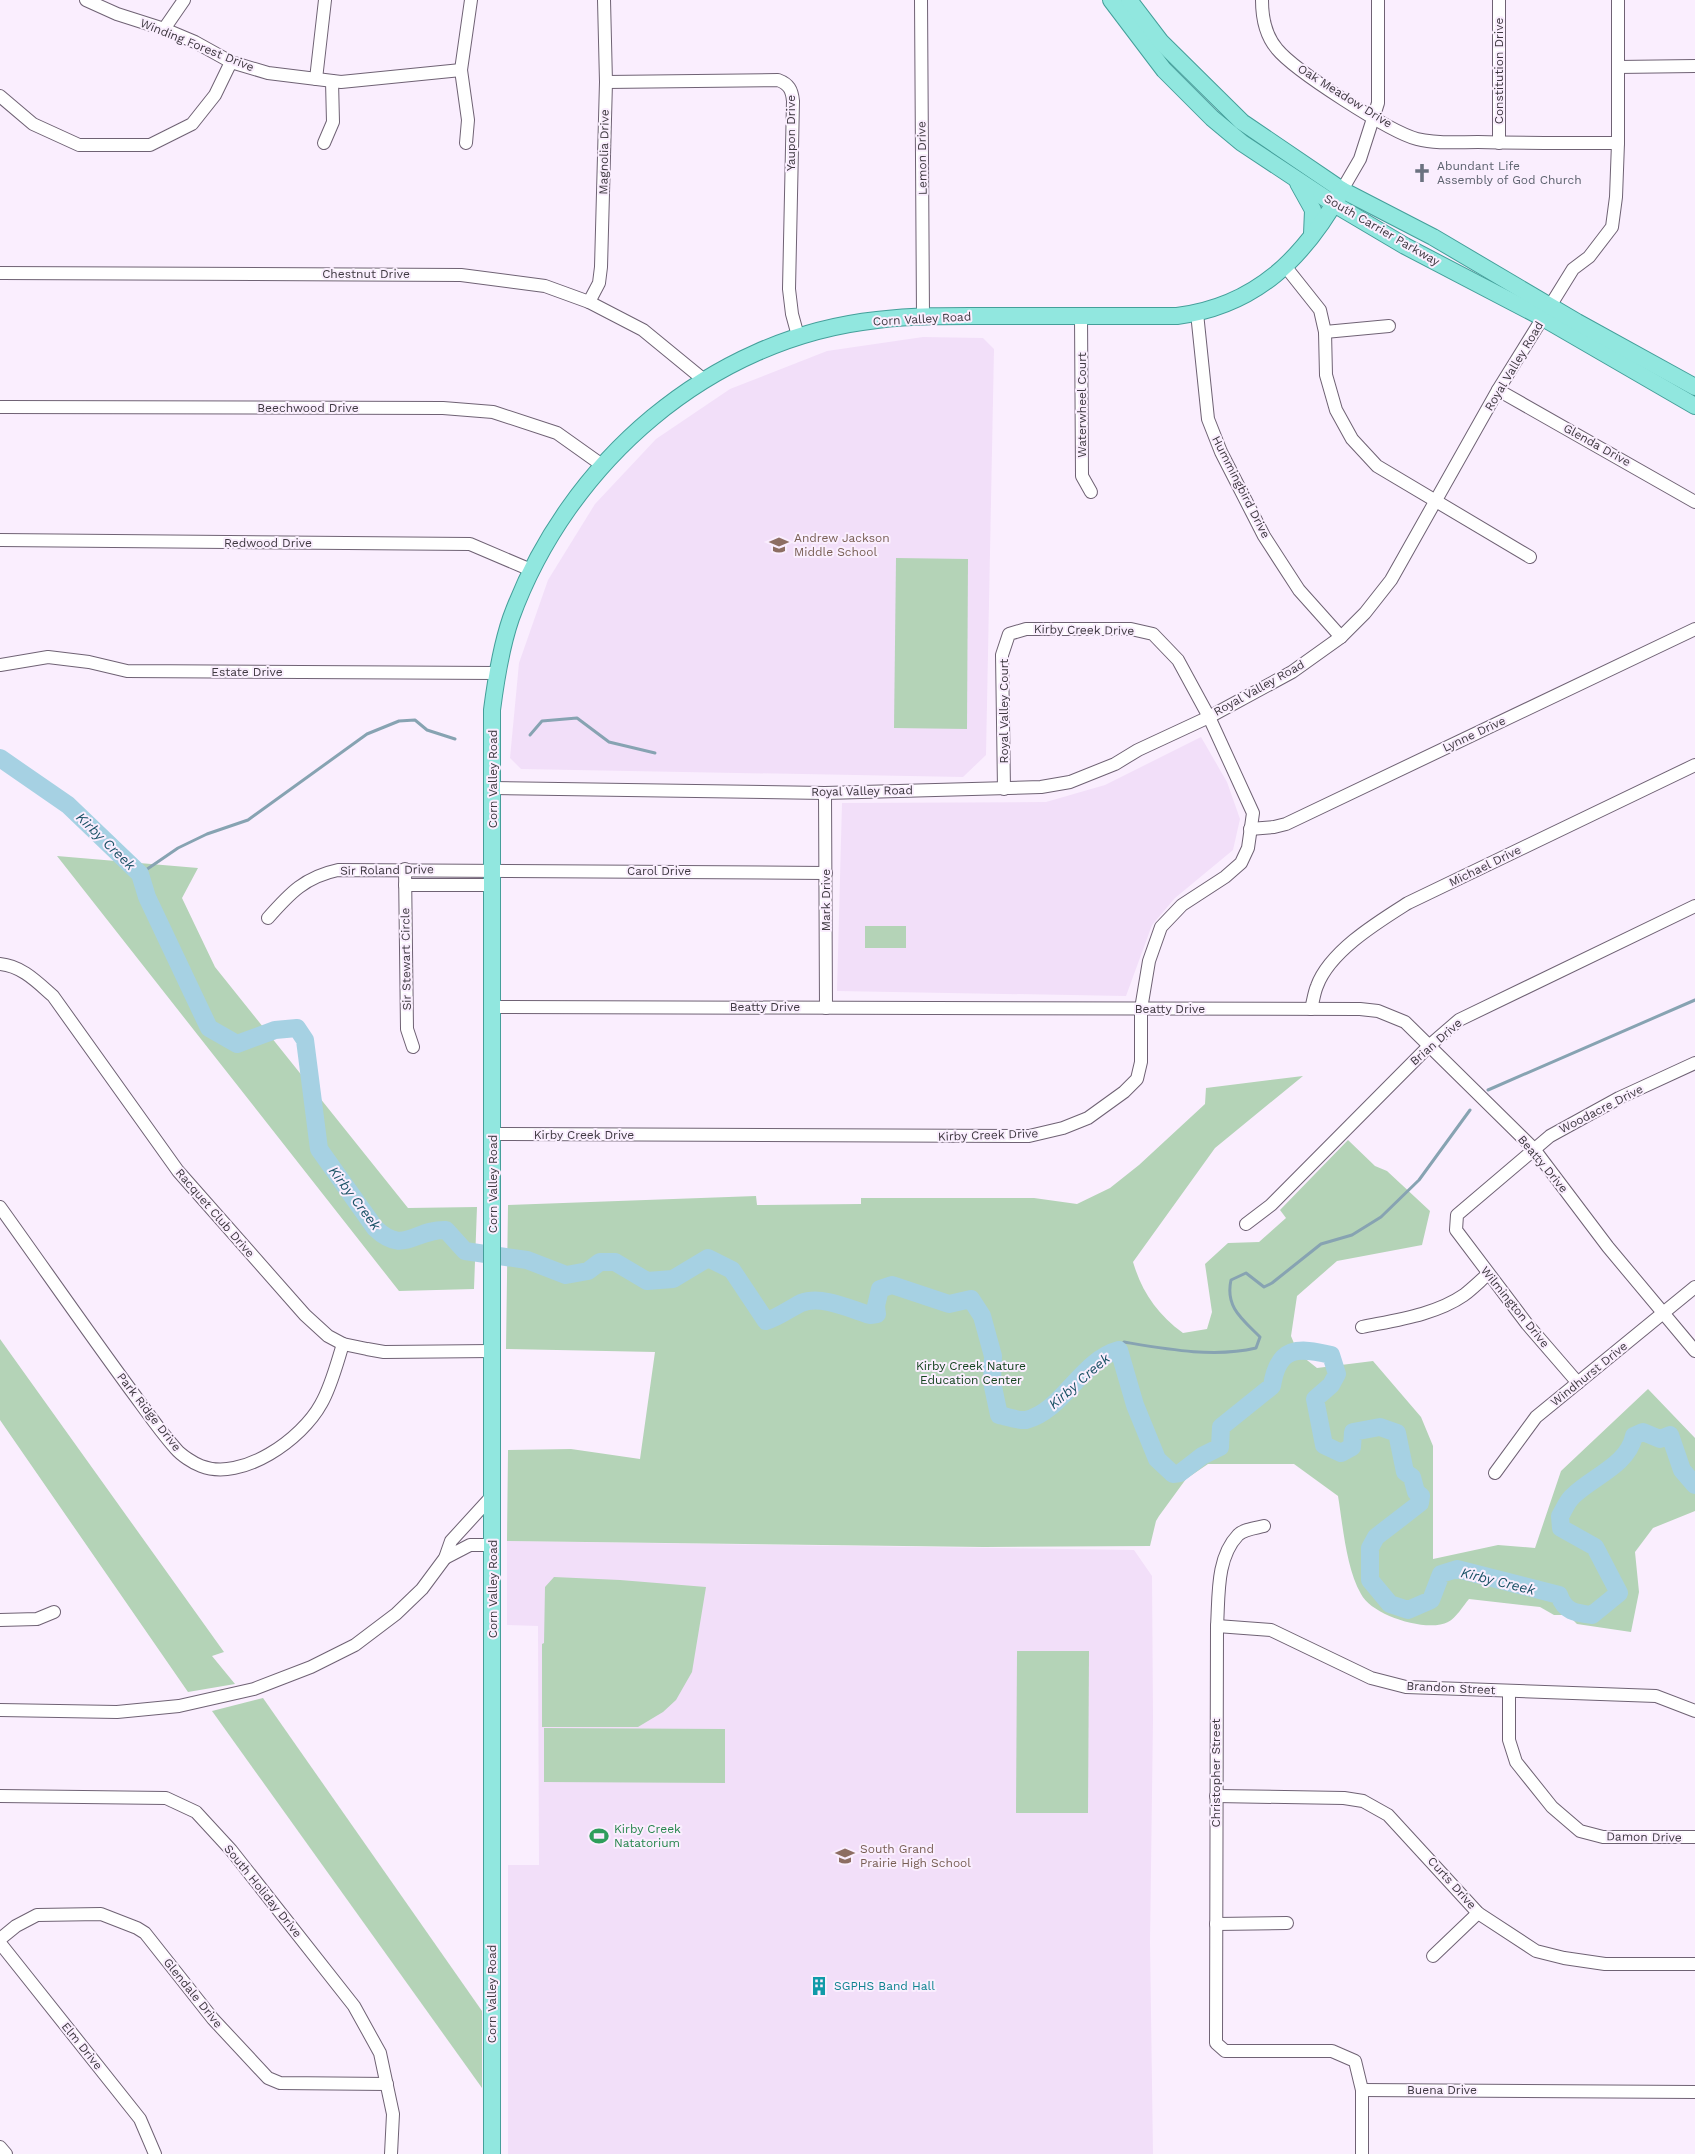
<svg xmlns="http://www.w3.org/2000/svg" width="1695" height="2154" font-family="'Work Sans',sans-serif">
	<rect width="100%" height="100%" fill="#faeefe"/>
	<g fill="#f2dff9">
		<polygon points="923,337 983,338 994,349 986,755 963,777 521,769 510,758 519,663 548,580 595,504 656,439 730,389 827,351"/>
		<polygon points="1201,737 1227,782 1240,819 1233,850 1175,898 1152,925 1126,996 837,991 842,803 1046,802 1105,785"/>
		<polygon points="507,1541 1134,1550 1152,1576 1153,1719 1150,1942 1153,2154 508,2154 508,1865 539,1865 538,1626 507,1625"/>
	</g>
	<g fill="#b4d3b7">
		<polygon points="896,558 968,559 967,729 894,728"/>
		<polygon points="57,856 198,868 182,898 215,967 408,1208 477,1207 474,1289 399,1291"/>
		<rect x="865" y="926" width="41" height="22"/>
		<path d="M1303,1076L1215,1148L1133,1262C1142,1292 1157,1314 1183,1333L1207,1329L1212,1312L1205,1264L1228,1243L1259,1242L1286,1218L1280,1210L1348,1140L1375,1166L1387,1171L1430,1211L1422,1245L1337,1261L1297,1296L1291,1336L1298,1353L1317,1368L1373,1361L1421,1417L1433,1446V1559L1498,1545L1535,1548L1561,1471L1648,1389L1695,1438V1511L1653,1528L1635,1552L1639,1592L1631,1632L1577,1624L1568,1615H1554L1540,1607L1469,1599C1463,1606 1456,1618 1448,1622C1427,1633 1371,1615 1361,1594C1346,1568 1343,1526 1338,1496L1294,1464H1208L1186,1479L1159,1516L1156,1521L1150,1546L984,1547L507,1541L508,1450L571,1449L640,1459L655,1352L506,1349L508,1205L756,1196L757,1205L861,1204V1198H1034L1077,1204L1110,1188L1139,1165L1205,1104L1206,1088Z"/>
		<polygon points="0,1339 224,1652 212,1656 235,1684 188,1692 0,1420"/>
		<polygon points="554,1577 620,1580 706,1587 692,1672 676,1700 663,1712 638,1727 542,1727 542,1644 544,1643 545,1587"/>
		<polygon points="1017,1651 1089,1651 1088,1813 1016,1813"/>
		<polygon points="263,1698 482,2011 482,2088 212,1711"/>
		<polygon points="544,1728 725,1729 725,1783 544,1782"/>
	</g>
	<g fill="none" stroke-linecap="round" stroke-linejoin="round">
		<g stroke="#87a3b2" stroke-width="3">
			<polyline points="530,735 542,721 577,718 609,742 655,753"/>
			<polyline points="140,874 178,848 207,834 248,820 367,734 399,721 415,720 427,730 455,739"/>
			<polyline points="1488,1090 1695,1000"/>
			<path d="M1119,1350L1124,1342C1166,1349 1214,1358 1256,1348L1260,1337C1242,1319 1225,1307 1231,1280L1246,1273L1264,1287L1272,1283L1321,1244L1352,1235L1381,1217L1419,1180L1470,1110"/>
		</g>
		<path stroke="#a6d1e3" stroke-width="18" d="M0,758L68,805L140,874L147,897L209,1028L237,1044L275,1030L297,1028L305,1040L319,1149L375,1228C404,1256 414,1229 446,1230L465,1251L527,1260L566,1275L588,1271L600,1262H615L647,1281L673,1279L708,1258L732,1270L766,1321C779,1317 789,1309 801,1303C822,1295 850,1309 870,1315L877,1314L876,1306L880,1289L892,1285L949,1304L971,1299L982,1316L993,1356L992,1382L999,1415C1006,1416 1018,1421 1026,1420C1063,1411 1081,1360 1119,1350L1135,1405L1157,1459L1173,1474L1180,1473L1202,1456L1220,1447L1221,1427L1272,1386C1278,1346 1298,1347 1331,1355L1337,1374L1331,1385L1315,1399L1324,1445L1341,1453L1352,1447L1353,1432L1380,1427L1397,1433L1405,1472L1412,1477L1416,1492L1421,1496L1420,1503L1376,1537L1370,1548V1580L1390,1604L1408,1610L1431,1600L1441,1574L1457,1569L1559,1595C1565,1612 1575,1613 1592,1615L1619,1593L1595,1547L1561,1528L1560,1516C1564,1510 1567,1501 1573,1496C1592,1477 1628,1465 1634,1436L1643,1432L1660,1439L1670,1435L1682,1470L1695,1485"/>
		<g stroke="#6f6274" stroke-width="14">
			<g id="minor">
				<polyline points="86,0 117,14 164,29 195,42 231,62 268,73 341,82 461,70"/>
				<polyline points="921,0 923,316"/>
				<path d="M1262,0C1262,18 1265,35 1277,49C1295,71 1390,132 1417,139C1436,144 1458,142 1478,142C1524,143 1571,143 1618,143"/>
				<polyline points="164,29 184,0"/>
				<polyline points="1618,67 1695,66"/>
				<polyline points="316,79 325,0"/>
				<path d="M606,82L778,80C789,84 792,90 793,101L789,289L792,314L798,336"/>
				<polyline points="0,96 33,124 79,145 150,145 192,124 215,95 231,62"/>
				<polyline points="324,143 333,122 332,81"/>
				<polyline points="466,143 468,120 461,70 471,0"/>
				<polyline points="1499,143 1499,0"/>
				<polyline points="1342,190 1360,159 1378,103 1378,0"/>
				<polyline points="1285,266 1320,310 1325,332 1326,375 1336,410 1352,439 1377,466 1530,557"/>
				<polyline points="0,273 461,275 545,286 589,302 643,330 704,380"/>
				<polyline points="589,302 599,283 601,267 606,82 604,0"/>
				<polyline points="1197,313 1208,419 1221,452 1264,536 1299,590 1341,637"/>
				<polyline points="1081,316 1082,476 1091,492"/>
				<polyline points="1325,332 1389,326"/>
				<polyline points="1498,390 1695,502"/>
				<polyline points="0,407 443,408 493,412 557,433 602,465"/>
				<polyline points="0,540 470,544 531,570"/>
				<polyline points="0,665 48,657 89,662 127,671 497,673"/>
				<polyline points="493,788 825,793 1041,787 1070,782 1115,764 1138,750 1209,717 1292,672 1341,637 1365,613 1391,580 1498,390 1573,269 1589,257 1612,227 1616,197 1618,143 1618,0"/>
				<polyline points="825,793 826,1008"/>
				<polyline points="1250,829 1274,827 1286,824 1695,629"/>
				<polyline points="405,869 407,1029 413,1047"/>
				<polyline points="405,885 492,885"/>
				<path d="M268,918C290,893 305,877 338,870L826,873"/>
				<path d="M0,964C22,966 37,982 53,996L178,1171L305,1315L328,1336L343,1344L367,1349L384,1352L493,1351"/>
				<polyline points="493,1007 1360,1009 1378,1011 1405,1022 1534,1149 1608,1247 1695,1351"/>
				<path d="M1311,1009C1313,1002 1314,993 1317,986C1330,951 1378,922 1408,903L1695,765"/>
				<polyline points="493,1134 1029,1136 1063,1128 1088,1118 1124,1092 1137,1079 1141,1062 1141,1009 1149,961 1161,927 1182,905 1225,877 1241,863 1248,848 1253,813 1209,717 1178,660 1153,634 1131,629 1026,629 1009,634 1002,655 1004,789"/>
				<path d="M0,1207C43,1267 86,1329 130,1389C145,1409 159,1430 176,1449C181,1455 193,1463 201,1466C242,1482 302,1439 321,1404C331,1387 337,1363 343,1344"/>
				<polyline points="1246,1224 1271,1205 1430,1045 1459,1020 1695,906"/>
				<path d="M1362,1327C1396,1320 1435,1315 1464,1295C1472,1289 1480,1281 1488,1274"/>
				<polyline points="1578,1383 1527,1324 1456,1230 1457,1215 1550,1136 1619,1098 1695,1063"/>
				<polyline points="1495,1473 1536,1417 1695,1287"/>
				<path d="M1264,1526C1256,1528 1244,1529 1238,1535C1216,1558 1219,1596 1217,1626L1216,2043L1225,2051H1332L1355,2061L1362,2090V2154"/>
				<polyline points="445,1558 470,1545 493,1545"/>
				<polyline points="0,1620 37,1619 54,1612"/>
				<polyline points="1217,1626 1271,1630 1371,1678 1406,1687 1656,1696 1695,1711"/>
				<polyline points="1509,1691 1509,1740 1516,1762 1552,1807 1580,1831 1603,1837 1695,1837"/>
				<polyline points="0,1710 117,1712 179,1706 254,1689 311,1667 355,1645 396,1614 422,1589 445,1558 451,1541 493,1495"/>
				<polyline points="0,1796 166,1798 196,1812 231,1850 354,2006 380,2053 393,2114 391,2154"/>
				<polyline points="1216,1796 1344,1798 1363,1801 1388,1815 1478,1913 1536,1951 1564,1958 1605,1964 1695,1964"/>
				<polyline points="1216,1924 1287,1923"/>
				<polyline points="0,1939 16,1926 37,1915 101,1914 137,1928 145,1933 213,2019 268,2078 280,2083 387,2084"/>
				<polyline points="0,1943 140,2119 155,2154"/>
				<polyline points="1433,1956 1478,1913"/>
				<polyline points="1362,2090 1695,2092"/>
				<polyline points="0,2147 6,2154"/>
			</g>
		</g>
		<g stroke="#449f9a" stroke-width="18">
			<g id="major">
				<polyline points="1111,0 1164,70 1212,118 1242,143 1334,204 1405,246 1543,318 1695,406"/>
				<polyline points="1129,0 1161,42 1242,122 1342,190 1433,237 1577,322 1695,387"/>
				<polyline points="1298,183 1313,210 1312,234"/>
				<path d="M492,2154V710C496,679 501,647 511,618C568,462 710,338 877,320C919,315 961,316 1002,316C1060,316 1119,316 1177,316C1256,306 1304,258 1342,190"/>
			</g>
		</g>
		<use href="#minor" stroke="#fff" stroke-width="12"/>
		<use href="#major" stroke="#91e7df" stroke-width="16"/>
	</g>
	<defs>
		<g id="church-bare" transform="scale(1.5)"><path d="M-1.2-6h2.4v3.5h3.3v2.4h-3.3V6h-2.4V-.1h-3.3v-2.4h3.3Z" fill="#6b7280" stroke="#faeefe" stroke-width="2.5" paint-order="stroke"/></g>
		<g id="school-bare" transform="scale(1.5)"><path d="M0-5L7-2L0 1L-7-2ZM-4 1L0 2.5L4 1V4Q0 6-4 4Z" fill="#8d6e63" stroke="#faeefe" stroke-width="2.5" paint-order="stroke"/></g>
		<g id="stadium-bare" transform="scale(1.5)"><path d="M0-5a6.5 5 0 1 0 0 10a6.5 5 0 1 0 0-10ZM-3.5-1.8h7v3.6h-7Z" fill="#2e9e5b" stroke="#faeefe" stroke-width="2.5" paint-order="stroke"/></g>
		<g id="building-bare" transform="scale(1.5)"><path d="M-4-6H4V6H1V3H-1V6H-4ZM-2.5-4.3h1.7v1.8h-1.7ZM.8-4.3h1.7v1.8H.8ZM-2.5-1h1.7V.8h-1.7ZM.8-1h1.7V.8H.8Z" fill="#0f9aa8" stroke="#faeefe" stroke-width="2.5" paint-order="stroke"/></g>
	</defs>
	<g fill-rule="evenodd">
		<use href="#church-bare" x="1422" y="173"/>
		<use href="#school-bare" x="779" y="545"/>
		<use href="#stadium-bare" x="599" y="1836"/>
		<use href="#school-bare" x="845" y="1856"/>
		<use href="#building-bare" x="819" y="1986"/>
	</g>
	<g text-anchor="middle" dominant-baseline="central" stroke-width="4" stroke-linejoin="round" paint-order="stroke">
		<g font-size="12" fill="#3e3840" stroke="#faeefe">
			<text transform="translate(197 45) rotate(22)">Winding Forest Drive</text>
			<text transform="translate(1499 71) rotate(-90)">Constitution Drive</text>
			<text transform="translate(1345 96) rotate(32)">Oak Meadow Drive</text>
			<text transform="translate(791 133) rotate(-90)">Yaupon Drive</text>
			<text transform="translate(604 152) rotate(-89)">Magnolia Drive</text>
			<text transform="translate(922 158) rotate(-91)">Lemon Drive</text>
			<text transform="translate(1382 230) rotate(30)">South Carrier Parkway</text>
			<text x="366" y="274">Chestnut Drive</text>
			<text transform="translate(922 319) rotate(-3)">Corn Valley Road</text>
			<text transform="translate(1514 366) rotate(-59)">Royal Valley Road</text>
			<text transform="translate(1082 405) rotate(-90)">Waterwheel Court</text>
			<text x="308" y="408">Beechwood Drive</text>
			<text transform="translate(1597 445) rotate(29)">Glenda Drive</text>
			<text transform="translate(1241 487) rotate(63)">Hummingbird Drive</text>
			<text x="268" y="543">Redwood Drive</text>
			<text transform="translate(1084 630) rotate(1)">Kirby Creek Drive</text>
			<text x="247" y="672">Estate Drive</text>
			<text transform="translate(1259 688) rotate(-29)">Royal Valley Road</text>
			<text transform="translate(1004 711) rotate(-90)">Royal Valley Court</text>
			<text transform="translate(1474 734) rotate(-25)">Lynne Drive</text>
			<text transform="translate(493 779) rotate(-90)">Corn Valley Road</text>
			<text transform="translate(862 791) rotate(-1)">Royal Valley Road</text>
			<text transform="translate(1485 866) rotate(-26)">Michael Drive</text>
			<text transform="translate(387 870) rotate(-1)">Sir Roland Drive</text>
			<text x="659" y="871">Carol Drive</text>
			<text transform="translate(826 900) rotate(-90)">Mark Drive</text>
			<text transform="translate(406 959) rotate(-91)">Sir Stewart Circle</text>
			<text x="765" y="1007">Beatty Drive</text>
			<text x="1170" y="1009">Beatty Drive</text>
			<text transform="translate(1436 1042) rotate(-41)">Brian Drive</text>
			<text transform="translate(1601 1109) rotate(-27)">Woodacre Drive</text>
			<text x="584" y="1135">Kirby Creek Drive</text>
			<text transform="translate(988 1135) rotate(-2)">Kirby Creek Drive</text>
			<text transform="translate(1543 1164) rotate(50)">Beatty Drive</text>
			<text transform="translate(493 1184) rotate(-90)">Corn Valley Road</text>
			<text transform="translate(215 1213) rotate(49)">Racquet Club Drive</text>
			<text transform="translate(1515 1307) rotate(51)">Wilmington Drive</text>
			<text transform="translate(1589 1374) rotate(-39)">Windhurst Drive</text>
			<text transform="translate(149 1412) rotate(52)">Park Ridge Drive</text>
			<text transform="translate(493 1589) rotate(-90)">Corn Valley Road</text>
			<text transform="translate(1451 1688) rotate(3)">Brandon Street</text>
			<text transform="translate(1216 1773) rotate(-90)">Christopher Street</text>
			<text transform="translate(1644 1837) rotate(1)">Damon Drive</text>
			<text transform="translate(1452 1883) rotate(48)">Curts Drive</text>
			<text transform="translate(263 1891) rotate(51)">South Holiday Drive</text>
			<text transform="translate(193 1993) rotate(51)">Glendale Drive</text>
			<text transform="translate(492 1994) rotate(-90)">Corn Valley Road</text>
			<text transform="translate(82 2046) rotate(51)">Elm Drive</text>
			<text x="1442" y="2090">Buena Drive</text>
		</g>
		<g font-size="12" fill="#5b616d" stroke="#faeefe" text-anchor="start">
			<text x="1437" y="166">Abundant Life<tspan x="1437" dy="14">Assembly of God Church</tspan></text>
		</g>
		<g font-size="12" fill="#785e54" stroke="#faeefe" text-anchor="start">
			<text x="794" y="538">Andrew Jackson<tspan x="794" dy="14">Middle School</tspan></text>
			<text x="860" y="1849">South Grand<tspan x="860" dy="14">Prairie High School</tspan></text>
		</g>
		<g font-size="12" fill="#13421d" stroke="#faeefe">
			<text x="971" y="1366">Kirby Creek Nature<tspan x="971" dy="14">Education Center</tspan></text>
		</g>
		<g font-size="12" fill="#27864d" stroke="#faeefe" text-anchor="start">
			<text x="614" y="1829">Kirby Creek<tspan x="614" dy="14">Natatorium</tspan></text>
		</g>
		<g font-size="12" fill="#0d838f" stroke="#faeefe" text-anchor="start">
			<text x="834" y="1986">SGPHS Band Hall</text>
		</g>
		<g font-size="14" font-style="italic" fill="#1b5266" stroke="#faeefe">
			<text transform="translate(106 841) rotate(44)">Kirby Creek</text>
			<text transform="translate(355 1198) rotate(53)">Kirby Creek</text>
			<text transform="translate(1079 1381) rotate(-41)">Kirby Creek</text>
			<text transform="translate(1498 1581) rotate(14)">Kirby Creek</text>
		</g>
	</g>
</svg>
